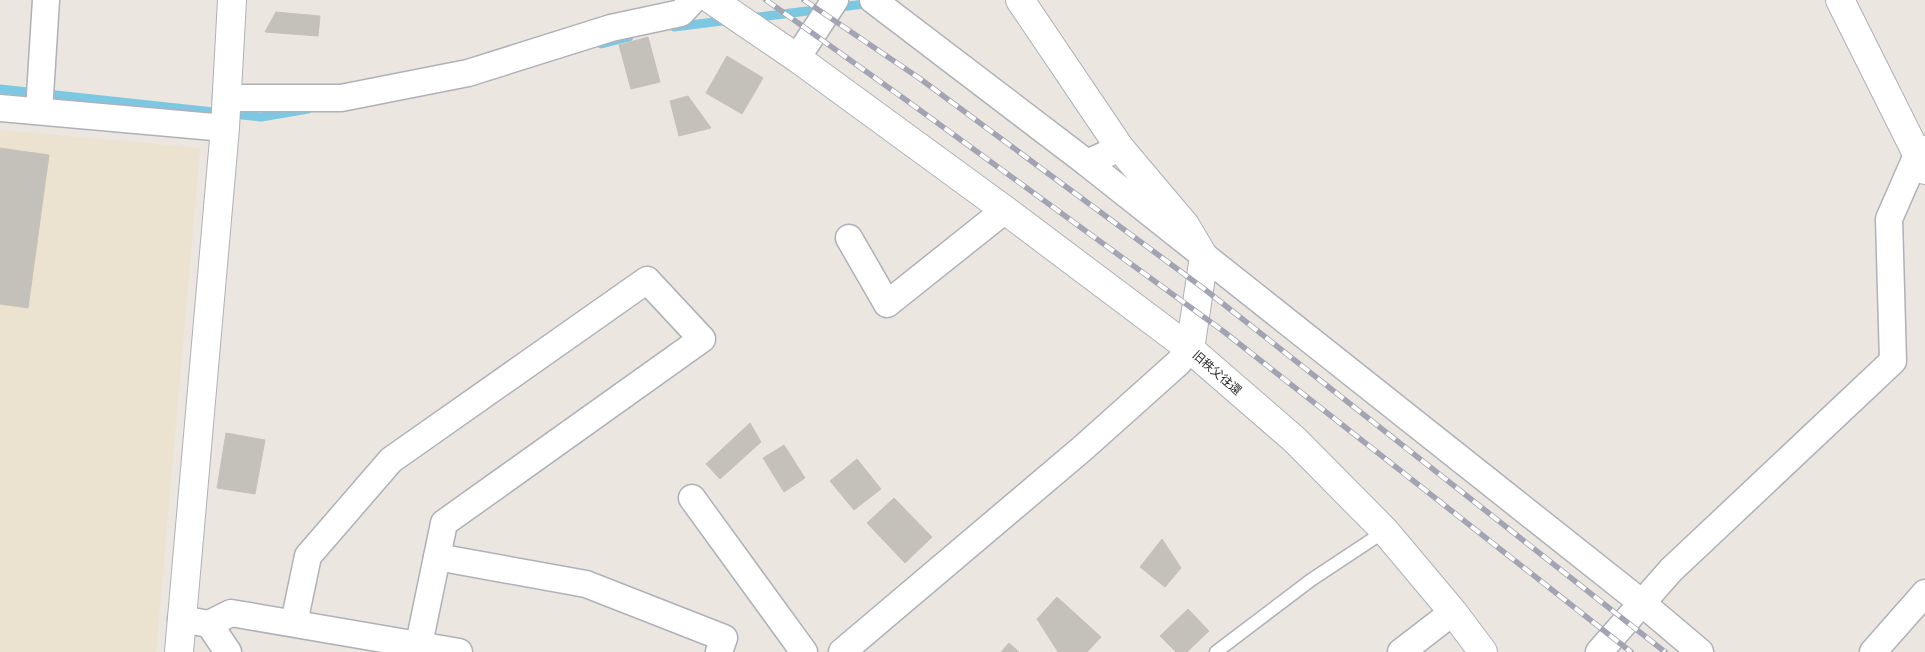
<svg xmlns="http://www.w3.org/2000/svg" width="1925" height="652" font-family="'DM Sans','Noto Sans JP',sans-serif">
	<rect width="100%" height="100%" fill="#ebe6df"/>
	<polygon fill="#ebe2d0" points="0,130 200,148 156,652 0,652"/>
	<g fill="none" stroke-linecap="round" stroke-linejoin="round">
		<g stroke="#7cc8e3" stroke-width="9">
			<polyline points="751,18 872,3"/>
			<polyline points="674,27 730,20"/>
			<polyline points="601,44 629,37"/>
			<polyline points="0,89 261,117 308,109"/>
		</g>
	</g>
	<g fill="#c4c0ba" stroke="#c7c2b8">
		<polygon points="276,12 320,16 318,36 265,32"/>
		<polygon points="648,37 660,82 631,89 619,45"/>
		<polygon points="727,56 763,78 742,114 706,93"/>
		<polygon points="688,96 711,128 679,136 670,101"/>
		<polygon points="0,148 49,155 28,308 0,304"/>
		<polygon points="750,423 761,442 720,479 706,464"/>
		<polygon points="226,433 265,440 255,494 217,488"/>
		<polygon points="784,445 805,478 784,492 763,458"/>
		<polygon points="857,459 881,489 854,510 830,481"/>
		<polygon points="894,498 932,537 905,563 867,523"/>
		<polygon points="1162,539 1181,568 1165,587 1140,567"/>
		<polygon points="1057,597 1101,637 1087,652 1058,652 1037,619"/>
		<polygon points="1188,609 1209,631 1187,652 1176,652 1160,636"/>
		<polygon points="1009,643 1019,652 1001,652"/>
	</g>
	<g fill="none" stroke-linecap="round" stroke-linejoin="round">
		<g stroke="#afb1ba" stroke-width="15">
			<polyline id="service" points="1216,652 1311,580 1385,531"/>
		</g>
		<g stroke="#afb1ba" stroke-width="29">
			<g id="minor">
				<polyline points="873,0 1087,163 1120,148"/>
				<polyline points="797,58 835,0"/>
				<polyline points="226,98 341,98 468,73 611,28 681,13 693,0"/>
				<polyline points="0,108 225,128"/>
				<polyline points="39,111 46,0"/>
				<polyline points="1087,163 1642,603 1700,652"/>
				<polyline points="849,238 887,304 1005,210"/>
				<polyline points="692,498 804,652"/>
				<polyline points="181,619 209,624 231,613 459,652"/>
				<polyline points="294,623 308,556 391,460 647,280 702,339 444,523 437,557"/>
				<polyline points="209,624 228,652"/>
				<polyline points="419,644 437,557 586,584 724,638 719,652"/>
				<polyline points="842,652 1083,448 1178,363 1190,349"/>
				<polyline points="1401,652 1453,612"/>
				<polyline points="1599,652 1671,570 1893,361 1889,219 1917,155 1925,149"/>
				<polyline points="1873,652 1925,593"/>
			</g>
		</g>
		<g stroke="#afb1ba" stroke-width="30">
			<g id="tertiary">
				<polyline points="712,0 797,58 1005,210 1190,349 1295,440 1385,531 1453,612 1483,652"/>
				<polyline points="1020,0 1120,148 1185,225 1204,257 1190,349"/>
				<polyline points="1840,0 1925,170"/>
				<polyline points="179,652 225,128 232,0"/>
			</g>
		</g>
		<use href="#service" stroke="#fff" stroke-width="12"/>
		<use href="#minor" stroke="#fff" stroke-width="26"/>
		<use href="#tertiary" stroke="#fff" stroke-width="28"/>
		<g stroke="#a2a4b3" stroke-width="5.5">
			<g id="rail">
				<polyline points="766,0 906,100 1223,331 1631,652"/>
				<polyline points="804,0 919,78 1203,288 1665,652"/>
			</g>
		</g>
		<use href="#rail" stroke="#fff" stroke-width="4" stroke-dasharray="11" stroke-linecap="butt"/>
	</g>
	<g text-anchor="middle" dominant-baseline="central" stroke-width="4" stroke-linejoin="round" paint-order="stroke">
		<g font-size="12" fill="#2b2b2b" stroke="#fff">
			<text transform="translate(1217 373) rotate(41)">旧秩父往還</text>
		</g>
	</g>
</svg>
